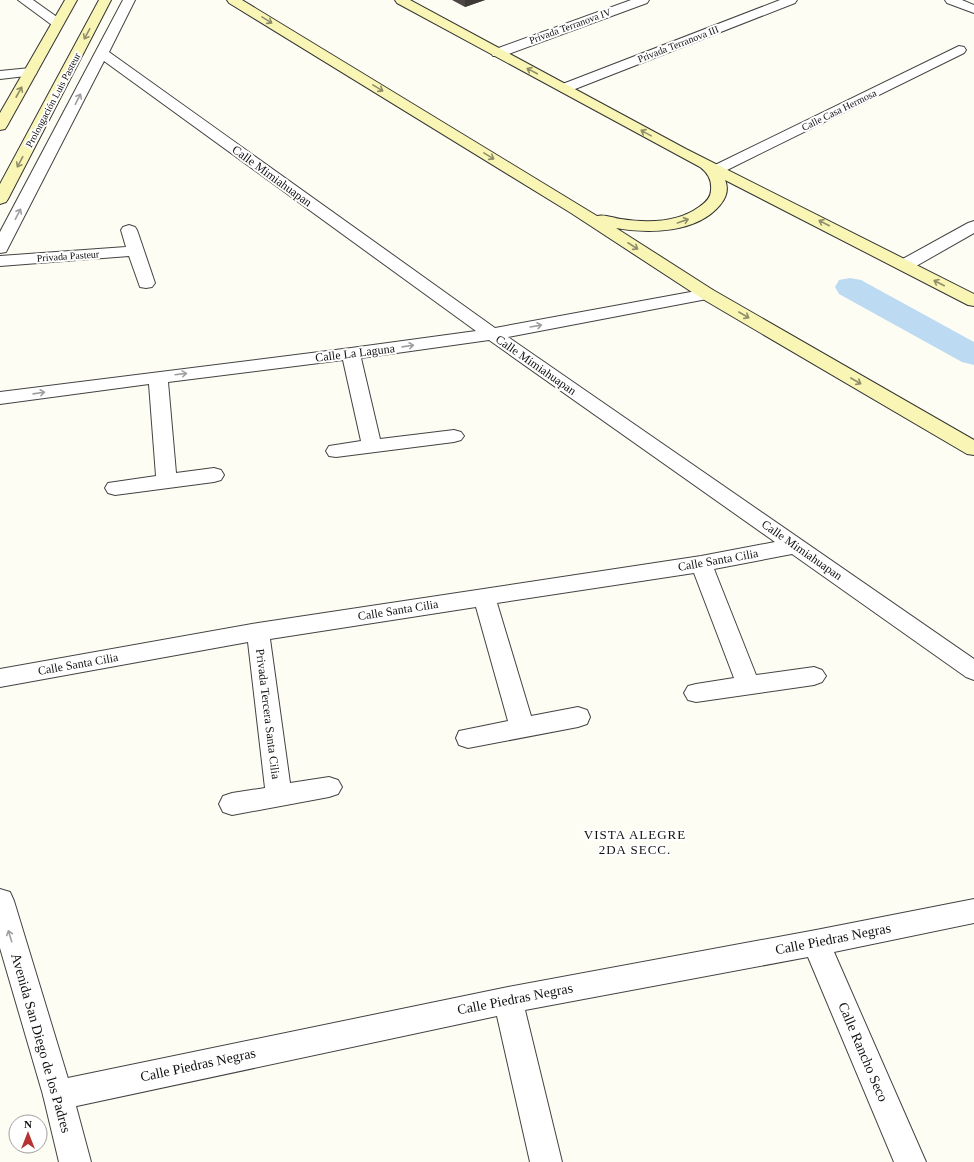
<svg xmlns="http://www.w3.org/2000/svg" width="974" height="1162" font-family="'Times New Roman',serif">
	<rect width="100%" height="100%" fill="#fefdf4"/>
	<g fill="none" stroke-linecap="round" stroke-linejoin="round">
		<polygon fill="#bcdaf2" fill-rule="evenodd" points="850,278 861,280 974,342 974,365 962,362 839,294 835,287 839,280"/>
		<g stroke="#434343" stroke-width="2">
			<g id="minor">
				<polygon points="18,0 33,0 64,22 62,25 52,25"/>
				<polygon points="123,0 135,0 109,52 495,328 707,289 713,290 716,294 713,298 707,299 508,337 974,659 974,680 966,677 792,554 714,569 756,675 814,667 822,670 826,676 822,682 814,685 696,702 688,700 684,693 688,686 696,684 734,678 694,573 497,603 531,716 578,707 587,710 590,717 587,724 578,727 468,748 459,745 456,738 459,731 508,721 476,607 270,639 290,783 329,777 338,780 342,787 338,794 329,797 232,815 223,812 219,804 223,796 232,793 265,788 248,642 0,687 0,669 258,623 701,556 775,542 489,340 361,358 380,439 454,430 461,432 464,436 461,440 454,442 336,457 329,456 326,451 329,446 361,441 343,360 168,382 176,473 214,468 221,470 224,475 221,480 214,482 115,495 108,493 105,488 108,483 156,476 149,384 0,404 0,392 351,348 476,331 104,61 8,248 6,252 0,253 0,232"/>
				<polygon points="631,0 649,0 647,3 503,56 493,56 491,53 493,50"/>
				<polygon points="780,0 797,0 795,3 570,91 565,92 560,91 558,88 560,85"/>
				<polygon points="945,0 962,0 974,5 974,13 947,3"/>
				<polygon points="959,46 964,47 966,50 964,53 723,172 718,174 713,172 710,169 713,166"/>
				<polygon points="30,68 35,69 37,72 35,75 0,79 0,71"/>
				<polygon points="974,221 974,233 911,269 905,270 899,269 897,265 899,261 968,223"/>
				<polygon points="129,225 135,227 137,230 155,283 152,287 146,288 140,287 129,256 0,266 0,256 126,247 121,230 123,227"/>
				<polygon points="974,899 974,923 834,952 926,1162 894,1162 808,957 525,1010 562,1162 530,1162 497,1016 58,1110 47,1106 43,1095 47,1084 58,1080 508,987 816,930"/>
			</g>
		</g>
		<g stroke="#434343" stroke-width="2">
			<polygon id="tertiary" points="0,889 10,892 14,901 73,1095 91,1162 59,1162 43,1095 0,948"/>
		</g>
		<g stroke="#323232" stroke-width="2">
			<g id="secondary">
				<polygon points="65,0 77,0 7,126 5,129 0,130 0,113"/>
				<polygon points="99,0 111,0 8,199 6,202 0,204 0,184"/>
				<path d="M227,0H242L597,216C604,214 614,218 621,219C647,223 677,223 699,207C705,203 711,198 711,190C712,180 708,173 700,167L397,3L395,0H410L686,149L974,294V306L968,305L725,180C729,189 726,198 720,205C697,233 649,234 616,228L713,290L974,440V455L967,454L701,298L571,213L229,3Z"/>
			</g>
		</g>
		<use href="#minor" fill="#fff" fill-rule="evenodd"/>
		<use href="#tertiary" fill="#fff" fill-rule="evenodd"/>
		<use href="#secondary" fill="#f9f5b4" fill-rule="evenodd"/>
	</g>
	<polygon fill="#4c4742" points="452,0 485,0 465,7"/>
	<polygon fill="#3e3936" points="465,0 485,0 465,7"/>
	<defs><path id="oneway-shaft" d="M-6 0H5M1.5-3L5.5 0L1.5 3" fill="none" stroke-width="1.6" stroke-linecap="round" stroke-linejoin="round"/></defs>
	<g stroke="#908e6a">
		<use href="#oneway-shaft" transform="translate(267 20) rotate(32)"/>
		<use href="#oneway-shaft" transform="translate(87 34) rotate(118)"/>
		<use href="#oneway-shaft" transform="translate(532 71) rotate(-152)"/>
		<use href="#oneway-shaft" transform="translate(378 88) rotate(31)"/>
		<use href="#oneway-shaft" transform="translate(19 92) rotate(-61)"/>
		<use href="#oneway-shaft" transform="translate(646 133) rotate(-151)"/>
		<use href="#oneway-shaft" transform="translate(489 156) rotate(31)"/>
		<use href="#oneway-shaft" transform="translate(20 162) rotate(118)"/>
		<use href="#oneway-shaft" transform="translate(683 221) rotate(-19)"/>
		<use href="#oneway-shaft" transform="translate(824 223) rotate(-153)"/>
		<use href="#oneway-shaft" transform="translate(633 246) rotate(33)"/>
		<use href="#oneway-shaft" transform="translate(939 283) rotate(-153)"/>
		<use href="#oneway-shaft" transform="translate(744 315) rotate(30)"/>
		<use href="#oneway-shaft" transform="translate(856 381) rotate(30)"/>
	</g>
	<g stroke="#9f9f9f">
		<use href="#oneway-shaft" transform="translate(78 99) rotate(-63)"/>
		<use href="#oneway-shaft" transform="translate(18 214) rotate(-63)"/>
		<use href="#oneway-shaft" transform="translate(536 326) rotate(-10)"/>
		<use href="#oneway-shaft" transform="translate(408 346) rotate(-8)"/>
		<use href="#oneway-shaft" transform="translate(181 374) rotate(-7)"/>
		<use href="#oneway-shaft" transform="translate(39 393) rotate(-8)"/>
		<use href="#oneway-shaft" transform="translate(10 936) rotate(-107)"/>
	</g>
	<g text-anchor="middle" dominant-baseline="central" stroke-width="4" stroke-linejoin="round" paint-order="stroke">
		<g font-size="10" fill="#101010" stroke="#fff">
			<text transform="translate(570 26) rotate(-20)">Privada Terranova IV</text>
			<text transform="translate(678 44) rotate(-21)">Privada Terranova III</text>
			<text transform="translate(53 100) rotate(-62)">Prolongación Luis Pasteur</text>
			<text transform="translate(839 110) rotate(-26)">Calle Casa Hermosa</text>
			<text transform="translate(68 256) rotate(-4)">Privada Pasteur</text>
		</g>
		<g font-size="12" fill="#101010" stroke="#fff">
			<text transform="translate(272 176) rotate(36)">Calle Mimiahuapan</text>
			<text transform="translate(355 353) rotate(-7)">Calle La Laguna</text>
			<text transform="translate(536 365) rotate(35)">Calle Mimiahuapan</text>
			<text transform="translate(802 550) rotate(35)">Calle Mimiahuapan</text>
			<text transform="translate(718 560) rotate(-10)">Calle Santa Cilia</text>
			<text transform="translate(398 610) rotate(-9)">Calle Santa Cilia</text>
			<text transform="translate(78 664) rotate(-10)">Calle Santa Cilia</text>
			<text transform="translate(268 714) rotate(83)">Privada Tercera Santa Cilia</text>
		</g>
		<g font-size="13" letter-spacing="1" fill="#101010" stroke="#fff">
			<text x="635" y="834">VISTA ALEGRE<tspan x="635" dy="15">2DA SECC.</tspan></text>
		</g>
		<g font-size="14" fill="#101010" stroke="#fff">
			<text transform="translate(833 939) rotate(-11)">Calle Piedras Negras</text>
			<text transform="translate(515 999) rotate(-11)">Calle Piedras Negras</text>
			<text transform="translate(41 1043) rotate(74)">Avenida San Diego de los Padres</text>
			<text transform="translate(863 1052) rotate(67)">Calle Rancho Seco</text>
			<text transform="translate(198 1065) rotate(-12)">Calle Piedras Negras</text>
		</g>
	</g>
	<g transform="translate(28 1134)"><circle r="19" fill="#ffffff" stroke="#9f9f9f"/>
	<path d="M0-3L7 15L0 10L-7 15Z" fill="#b63331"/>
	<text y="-6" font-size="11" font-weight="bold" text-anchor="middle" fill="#101010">N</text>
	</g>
</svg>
